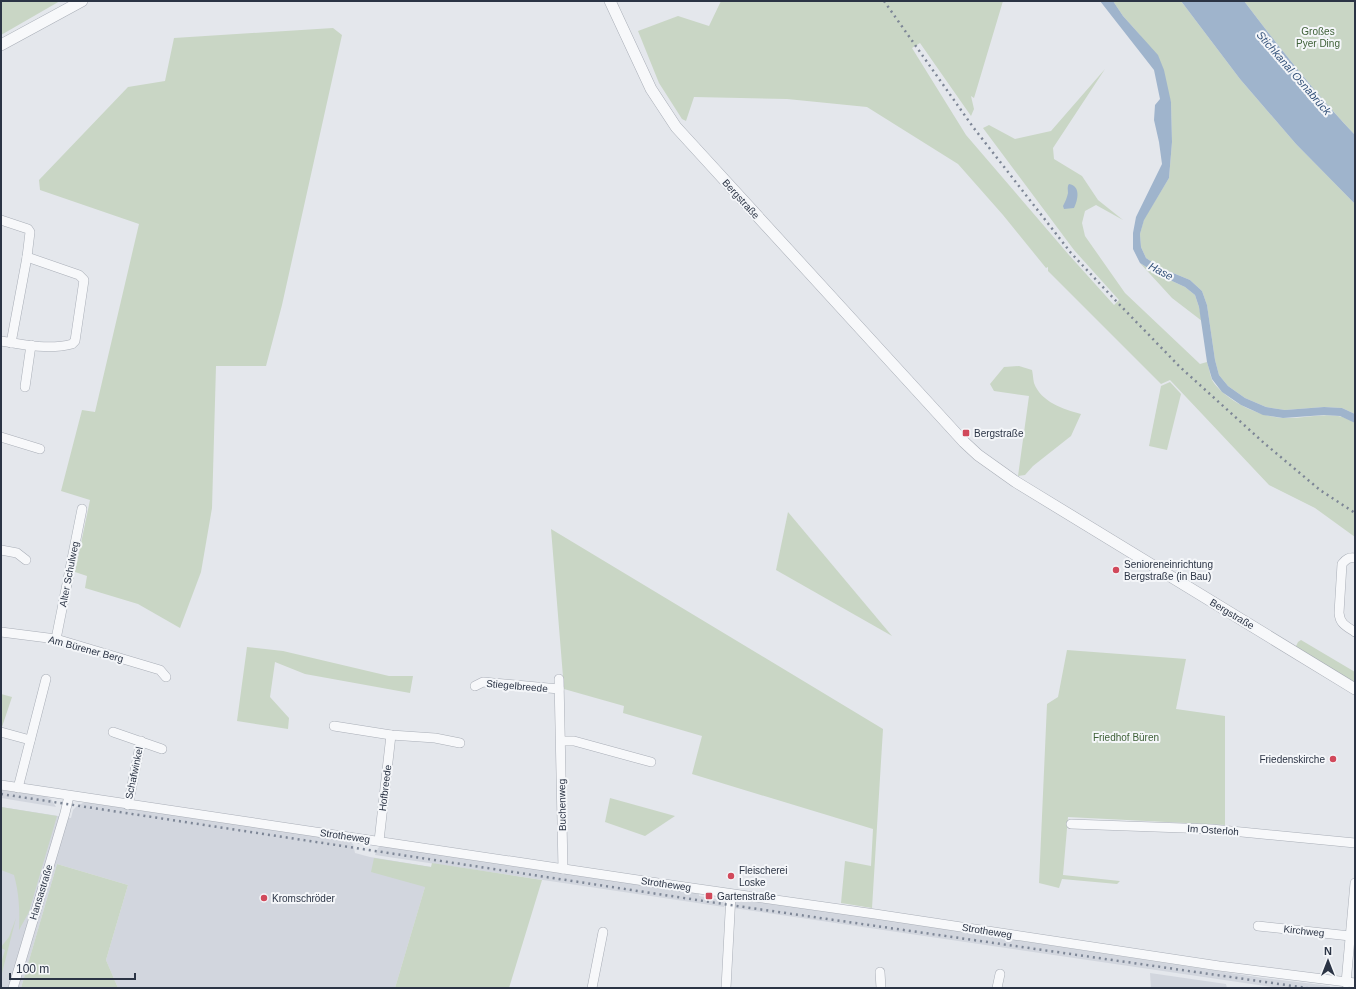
<svg xmlns="http://www.w3.org/2000/svg" width="1356" height="989" font-family="Helvetica,sans-serif">
	<rect width="100%" height="100%" fill="#e4e7ec"/>
	<g fill="#d2d6de">
		<polygon points="1,790 45,796 51,799 56,807 1,798"/>
		<polygon points="83,803 90,803 349,841 353,844 355,853 370,857 431,867 395,988 118,988 106,960 128,885 57,864 21,988 1,988 1,807 71,818 73,810 77,806"/>
		<polygon points="381,846 699,894 699,896 723,900 724,907 375,855 378,848"/>
		<polygon points="741,900 873,918 1263,978 1330,986 1330,988 1279,988 733,908 736,901"/>
		<polygon points="1150,973 1226,984 1227,988 1151,988"/>
	</g>
	<g fill="#c9d6c5">
		<polygon points="1,1 60,1 1,35"/>
		<path d="M721,1H1003L974,98L971,96L974,109L971,116L920,43L912,48L966,135L1069,255L1114,305L1119,300L1074,250L983,128L989,125L1015,139L1051,131L1105,69L1053,148L1054,159L1082,176L1098,200L1123,220L1096,205L1085,211L1082,223L1085,236L1125,293L1200,364L1207,362C1209,367 1210,375 1212,380C1224,400 1260,417 1283,418C1301,419 1319,413 1338,416C1344,417 1350,420 1355,423V537L1315,508L1269,485L1170,380L1161,384L1048,271V267L1046,268L1003,215L958,164L867,107L787,99L694,97L686,121L682,119L659,83L638,31L678,16L709,26Z"/>
		<polygon points="1113,1 1181,1 1240,79 1296,144 1355,204 1355,414 1342,408 1324,407 1285,410 1266,407 1245,398 1228,386 1219,375 1215,360 1207,305 1202,291 1190,280 1161,268 1146,258 1141,247 1140,234 1144,219 1169,178 1172,142 1171,102 1140,35 1123,16"/>
		<path d="M1244,1H1355V135C1315,93 1279,47 1244,1Z"/>
		<polygon points="333,28 342,35 282,305 266,366 216,366 212,508 201,572 180,628 138,604 85,588 87,576 75,572 90,500 61,491 82,410 95,412 139,224 40,190 39,180 128,87 165,81 174,38"/>
		<polygon points="1140,263 1159,275 1185,287 1195,295 1199,307 1202,321 1172,298"/>
		<path d="M1019,366L1032,370C1033,374 1033,379 1034,383C1041,402 1063,409 1081,414L1071,436L1033,466L1025,475L1018,476L1029,396L994,391L990,384L1004,367Z"/>
		<polygon points="1170,382 1181,394 1167,450 1149,446 1161,386"/>
		<polygon points="788,512 892,636 776,570"/>
		<polygon points="551,529 883,729 872,908 841,903 845,861 871,866 873,829 692,774 702,736 623,713 624,706 564,689"/>
		<polygon points="1301,640 1355,672 1355,685 1295,648 1298,642"/>
		<polygon points="247,647 283,651 389,676 413,676 410,693 305,674 275,662 270,697 289,718 288,729 237,721"/>
		<polygon points="1067,650 1186,659 1176,709 1225,716 1225,825 1068,817 1063,875 1120,881 1117,884 1062,879 1059,888 1039,883 1047,704 1058,697"/>
		<polygon points="1,694 12,697 2,727 1,727"/>
		<polygon points="610,798 675,816 645,836 605,822"/>
		<path d="M1,807L57,816L29,912L19,930C20,911 19,893 14,875L1,870Z"/>
		<polygon points="374,858 431,867 432,863 542,880 509,988 395,988 425,887 371,872"/>
		<polygon points="57,864 128,885 106,960 118,988 21,988"/>
		<polygon points="16,918 1,977 1,963 5,950 1,948 1,947 9,937"/>
	</g>
	<g fill="#9fb4cc">
		<polygon points="1100,1 1113,1 1123,16 1158,55 1164,70 1171,102 1172,142 1169,178 1144,220 1140,234 1141,247 1146,258 1161,268 1190,280 1202,291 1207,305 1215,360 1219,375 1228,386 1245,398 1266,407 1285,410 1324,407 1342,408 1355,414 1355,423 1340,416 1324,415 1283,418 1263,415 1241,405 1222,392 1212,379 1207,362 1199,307 1195,295 1185,287 1159,275 1140,263 1133,249 1133,233 1136,217 1162,164 1159,142 1154,120 1155,105 1160,99 1154,70"/>
		<path d="M1181,1H1244C1279,47 1315,93 1355,135V204L1296,144L1240,79Z"/>
		<path d="M1069,184C1081,186 1078,200 1074,208L1064,209L1063,206C1065,202 1067,198 1068,193C1068,189 1067,187 1069,184Z"/>
	</g>
	<g fill="none" stroke-linecap="round" stroke-linejoin="round">
		<g stroke="#a9aeb7" stroke-width="10">
			<g id="minor">
				<polyline points="1,220 28,229 30,232 27,257 11,343"/>
				<path d="M1,341C24,345 50,350 72,344L75,341L84,280L79,275L27,257"/>
				<polyline points="25,387 31,345"/>
				<polyline points="1,437 40,449"/>
				<polyline points="1,550 17,553 26,560"/>
				<path d="M1355,558C1349,557 1346,559 1342,564L1339,613C1340,624 1346,626 1355,632"/>
				<polyline points="1,632 56,639 160,670 166,677"/>
				<polyline points="56,639 82,509"/>
				<polyline points="559,679 563,869"/>
				<polyline points="475,686 483,682 559,689"/>
				<polyline points="334,726 391,735 435,738 460,743"/>
				<polyline points="1,732 30,740"/>
				<polyline points="113,732 162,749"/>
				<polyline points="561,741 574,741 651,762"/>
				<polyline points="1,785 678,886 875,914 1219,966 1355,983"/>
				<polyline points="18,788 46,679"/>
				<polyline points="128,805 141,741"/>
				<polyline points="1071,824 1211,829 1355,843"/>
				<polyline points="379,841 391,735"/>
				<polyline points="1258,926 1350,936"/>
				<polyline points="880,972 881,988"/>
				<polyline points="1346,983 1355,883"/>
				<polyline points="13,988 65,813 69,796"/>
				<polyline points="592,988 603,932"/>
				<polyline points="726,988 731,894"/>
				<polyline points="997,988 1000,974"/>
			</g>
		</g>
		<g stroke="#a9aeb7" stroke-width="12">
			<g id="tertiary">
				<polyline points="610,1 651,89 676,127 964,442 978,455 1016,482 1355,689"/>
				<polyline points="1,45 82,1"/>
			</g>
		</g>
		<use href="#minor" stroke="#f7f8fa" stroke-width="9"/>
		<use href="#tertiary" stroke="#f7f8fa" stroke-width="11"/>
		<g stroke="#7d8696" stroke-width="2.5" stroke-dasharray="2 4" stroke-linecap="butt">
			<polyline points="884,1 973,127 1071,253 1117,302 1180,367 1264,443 1320,490 1355,513"/>
			<polyline points="1,794 730,905 1307,988"/>
		</g>
	</g>
	<g fill="#d1495b" stroke="#f4f6f9" stroke-width="1.5">
		<rect x="962" y="429" width="8" height="8" rx="2"/>
		<circle cx="1116" cy="570" r="4"/>
		<circle cx="1333" cy="759" r="4"/>
		<circle cx="731" cy="876" r="4"/>
		<rect x="705" y="892" width="8" height="8" rx="2"/>
		<circle cx="264" cy="898" r="4"/>
	</g>
	<g text-anchor="middle" dominant-baseline="central" stroke-width="4" stroke-linejoin="round" paint-order="stroke">
		<g font-size="10" fill="#3f6138" stroke="#f4f6f9">
			<text x="1318" y="31">Großes<tspan x="1318" dy="12">Pyer Ding</tspan></text>
			<text x="1126" y="737">Friedhof Büren</text>
		</g>
		<g font-size="10" fill="#2b3445" stroke="#f4f6f9">
			<text transform="translate(741 199) rotate(48)">Bergstraße</text>
			<text transform="translate(69 574) rotate(-79)">Alter Schulweg</text>
			<text transform="translate(1232 614) rotate(31)">Bergstraße</text>
			<text transform="translate(86 649) rotate(15)">Am Bürener Berg</text>
			<text transform="translate(517 686) rotate(5)">Stiegelbreede</text>
			<text transform="translate(134 773) rotate(-78)">Schafwinkel</text>
			<text transform="translate(385 788) rotate(-83)">Hofbreede</text>
			<text transform="translate(562 805) rotate(-91)">Buchenweg</text>
			<text transform="translate(1213 830) rotate(4)">Im Osterloh</text>
			<text transform="translate(345 836) rotate(8)">Strotheweg</text>
			<text transform="translate(666 884) rotate(8)">Strotheweg</text>
			<text transform="translate(41 892) rotate(-73)">Hansastraße</text>
			<text transform="translate(987 931) rotate(9)">Strotheweg</text>
			<text transform="translate(1304 931) rotate(6)">Kirchweg</text>
		</g>
		<g font-size="10" fill="#2b3445" stroke="#f4f6f9" text-anchor="start">
			<text x="974" y="433">Bergstraße</text>
			<text x="1124" y="564">Senioreneinrichtung<tspan x="1124" dy="12">Bergstraße (in Bau)</tspan></text>
			<text x="1325" y="759" text-anchor="end">Friedenskirche</text>
			<text x="739" y="870">Fleischerei<tspan x="739" dy="12">Loske</tspan></text>
			<text x="717" y="896">Gartenstraße</text>
			<text x="272" y="898">Kromschröder</text>
		</g>
		<g font-size="11" font-style="italic" fill="#34527a" stroke="#f4f6f9">
			<text transform="translate(1294 73) rotate(49)">Stichkanal Osnabrück</text>
			<text transform="translate(1161 271) rotate(28)">Hase</text>
		</g>
	</g>
	<rect width="1356" height="989" fill="none" stroke="#2b3445" stroke-width="4"/>
	<g transform="translate(1328 961)" stroke="#f4f6f9" stroke-width="3" paint-order="stroke">
	<path d="M0-3L7 15L0 10L-7 15Z" fill="#2b3445"/>
	<text y="-6" font-size="11" font-weight="bold" text-anchor="middle" fill="#2b3445">N</text>
	</g>
	<path d="M10 973v6h125v-6" fill="none" stroke="#2b3445" stroke-width="2"/>
	<text x="16" y="973" font-size="12" fill="#2b3445" stroke="#f4f6f9" stroke-width="3" paint-order="stroke">100 m</text>
</svg>
